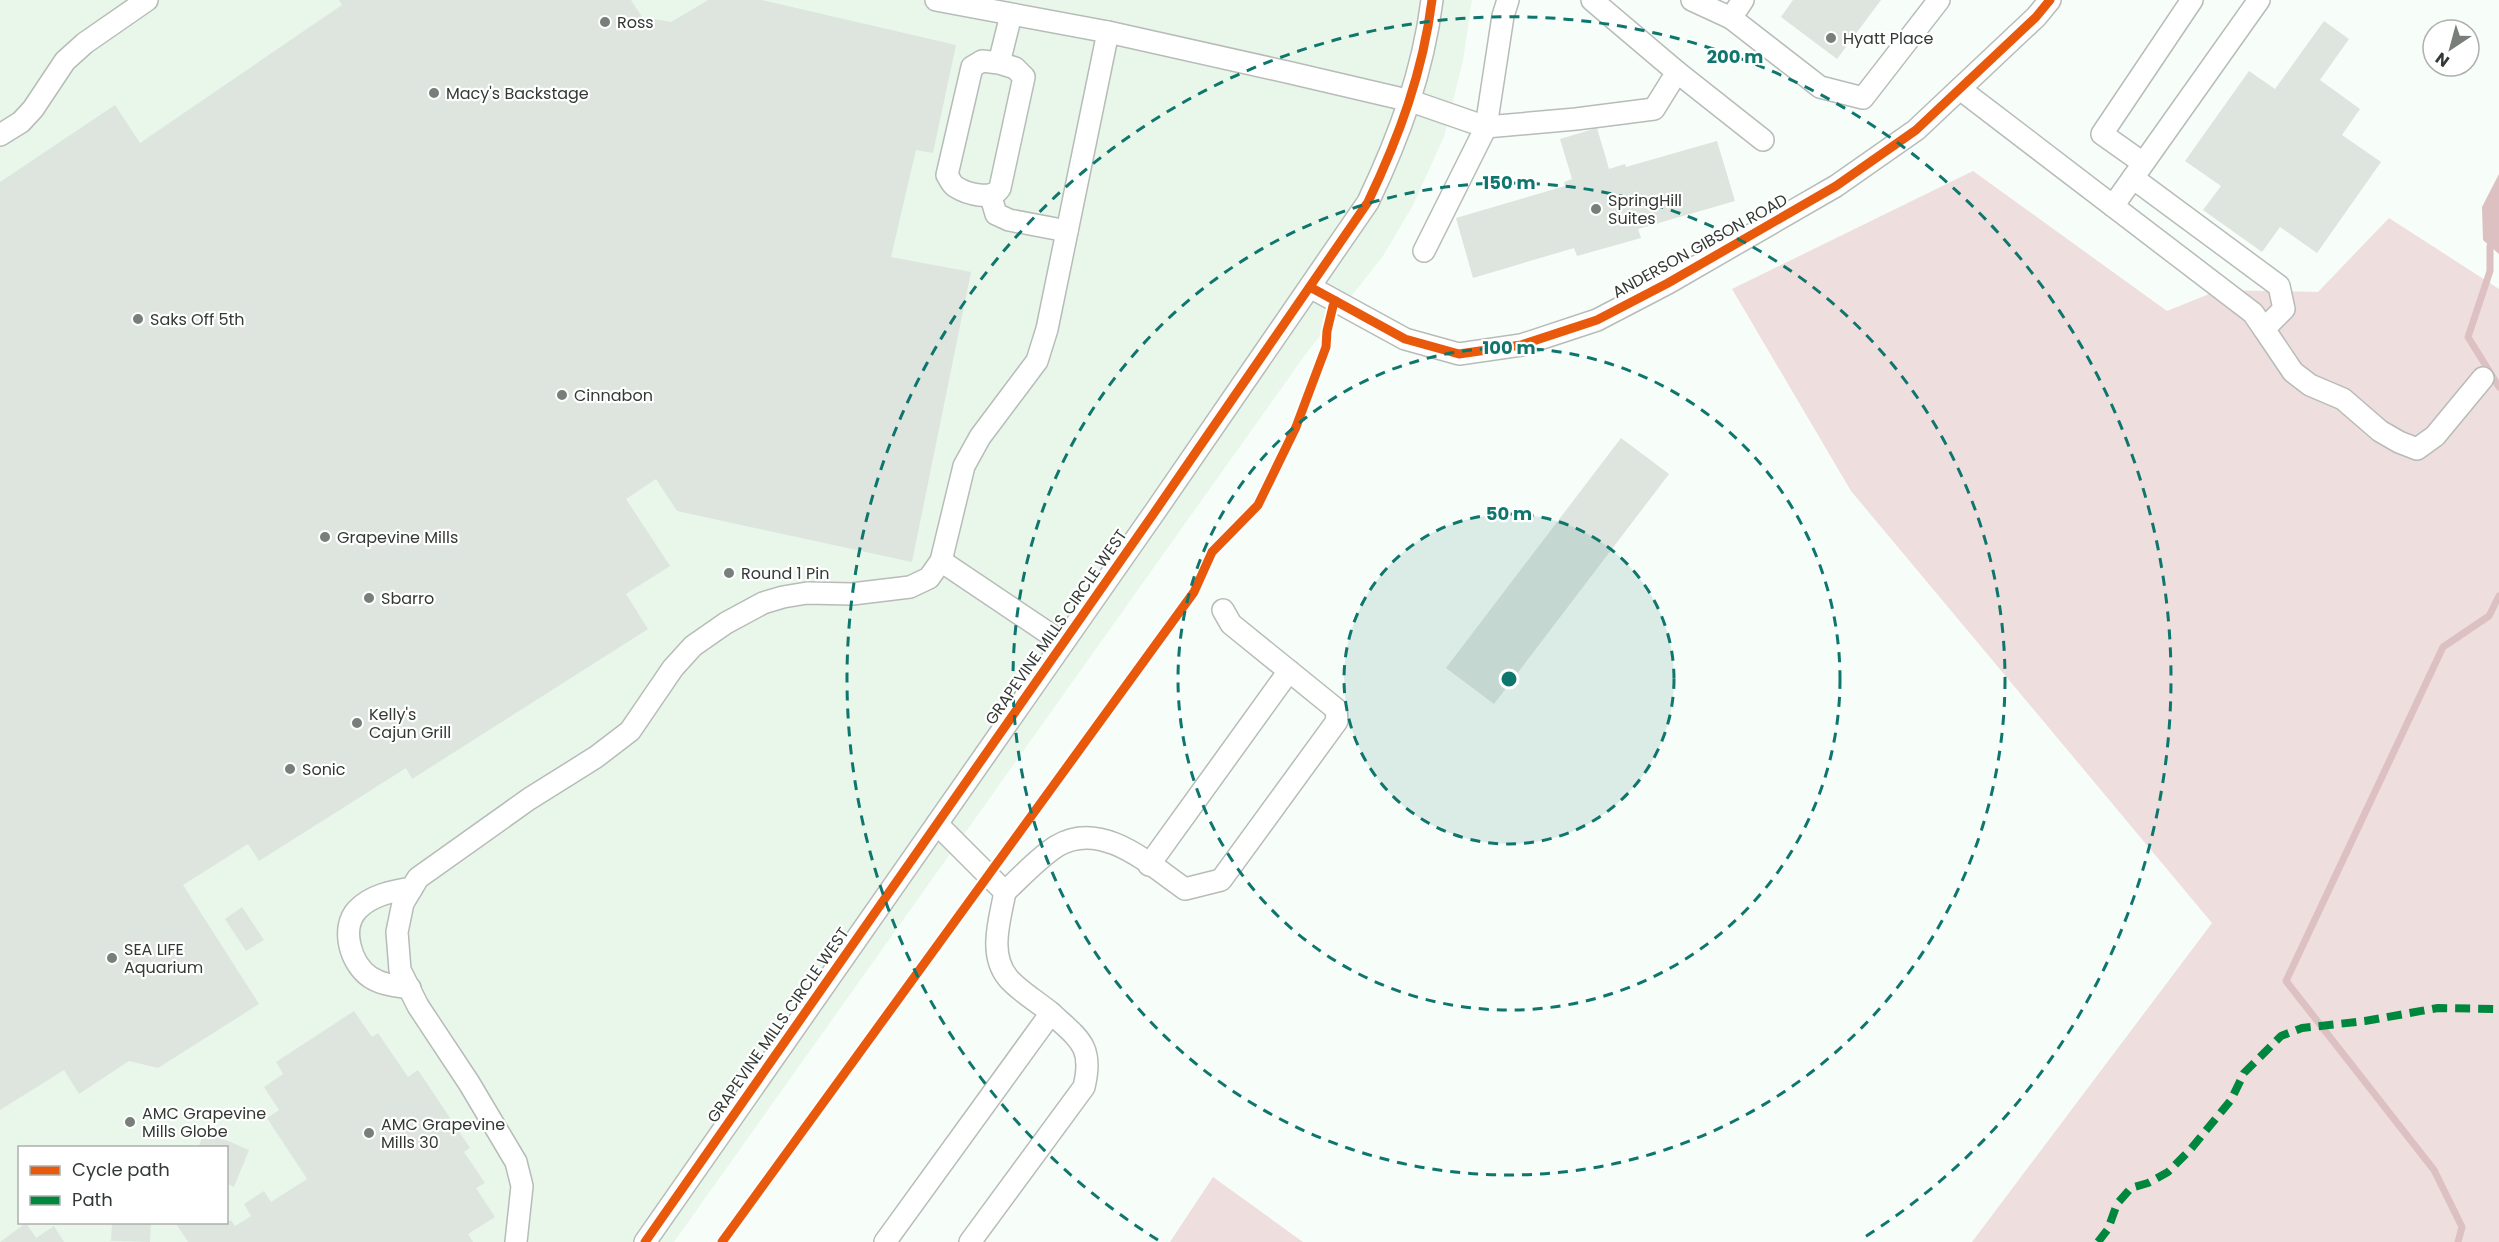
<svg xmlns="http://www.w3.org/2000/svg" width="2499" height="1242" font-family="Poppins,sans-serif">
	<rect width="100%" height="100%" fill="#f7fdf8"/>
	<path fill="#e9f7eb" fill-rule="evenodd" d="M0,0H1472L1463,61L1444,137L1412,207L1383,256L1305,355L674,1242H0ZM20,1148H226V1222H20Z"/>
	<g fill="#efdede">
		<polygon points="1973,171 2167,311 2219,290 2318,292 2389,218 2499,289 2499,1242 1972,1242 2212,923 1851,491 1732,289"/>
		<polygon points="1213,1177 1303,1242 1170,1242"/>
	</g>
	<polygon fill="#ddc0c2" points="2499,174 2499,254 2483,240 2482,207"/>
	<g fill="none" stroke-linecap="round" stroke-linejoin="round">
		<g stroke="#ddc0c2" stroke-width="7">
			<polyline points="2499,241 2490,246 2490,271 2468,337 2499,387"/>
			<polyline points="2458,1242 2462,1227 2434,1170 2286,981 2443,647 2489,616 2499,596"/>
		</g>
	</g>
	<g fill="#dde5de">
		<polygon points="339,0 631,0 642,17 671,22 708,0 762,0 956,45 933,153 916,150 891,257 971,272 912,562 677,511 656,479 626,499 670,566 626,594 648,629 412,779 406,768 259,861 248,844 183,885 259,1004 158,1068 129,1061 79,1094 64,1070 0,1110 0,182 115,105 140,143 342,5"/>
		<polygon points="1793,0 1881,0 1837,59 1781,17"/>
		<polygon points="2324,21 2349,39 2320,80 2360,109 2342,135 2381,162 2317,253 2280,227 2262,252 2203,210 2221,186 2185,161 2249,71 2275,89"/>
		<polygon points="1597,128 1609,169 1625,164 1626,167 1717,141 1735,201 1638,229 1641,238 1577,256 1574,248 1473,278 1456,218 1565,186 1564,182 1572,179 1560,139"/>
		<polygon points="1621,438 1669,474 1494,704 1446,668"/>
		<polygon points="242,907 264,940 246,951 225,919"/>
		<polygon points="354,1011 372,1037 378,1033 408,1077 418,1070 470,1148 464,1152 485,1183 476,1188 495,1217 468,1234 473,1242 188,1242 175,1222 225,1224 231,1220 235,1226 251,1216 244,1204 264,1191 271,1202 307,1179 267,1118 279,1110 264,1087 283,1074 276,1062"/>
		<polygon points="205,1131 249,1150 234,1187 226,1183 226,1148 198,1148"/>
		<polygon points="112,1222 151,1222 150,1242 111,1241"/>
		<polygon points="26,1223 36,1238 54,1226 64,1242 0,1242"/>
	</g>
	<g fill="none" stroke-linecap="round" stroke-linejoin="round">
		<g stroke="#b7bcb8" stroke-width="24">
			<g id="minor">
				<polyline points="936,0 1108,32 1287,72 1411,101 1486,127 1424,251"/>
				<polyline points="1508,0 1503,16 1486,127 1576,119 1654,109 1677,72 1592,0"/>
				<polyline points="1692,0 1731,18 1743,0"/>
				<polyline points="1731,18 1820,87 1863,98 1939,0"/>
				<path d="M999,63L982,61L972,67L947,175C950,179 951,184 956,187C967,194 992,201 1000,188L1024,77L1015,68L999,63L1011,15"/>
				<polyline points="1677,72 1763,140"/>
				<polyline points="1960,89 2113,206 2259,0"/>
				<polyline points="0,135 21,122 33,109 65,61 85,43 147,0"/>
				<polyline points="2143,163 2102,134 2192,0"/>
				<polyline points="991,197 996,214 1009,220 1067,231"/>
				<polyline points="2113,206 2253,313 2264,329 2284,309 2279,286 2133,178"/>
				<polyline points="1310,287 1405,339 1459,354 1521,345 1597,320 1668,283 1836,186 1916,130 2036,17 2050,0"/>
				<polyline points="2264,329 2293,372 2310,385 2343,399 2380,431 2399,442 2417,449 2435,436 2483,378"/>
				<polyline points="941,561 1063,643"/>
				<polyline points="937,824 1005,892"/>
				<polyline points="1149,865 1289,671"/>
				<path d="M410,988C396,986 382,985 370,977C351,964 340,929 357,910C371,895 393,891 412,888"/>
				<polyline points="516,1242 522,1186 516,1162 469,1083 418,1006 400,970 397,932 403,903 418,878 529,799 596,757 630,731 673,668 693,646 726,623 763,603 783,597 807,593 852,594 910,587 929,578 941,561 964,466 980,437 1037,361 1047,329 1108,32"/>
				<path d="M645,1242L1154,513L1368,202C1399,137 1423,72 1432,0"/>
				<path d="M885,1242L1051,1013C1038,1002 1019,991 1008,978C988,954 1000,919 1005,892C1021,877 1038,858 1057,846C1102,819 1150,865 1185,889L1221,880L1337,721L1336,709L1231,624L1223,610"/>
				<path d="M970,1242L1084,1087C1094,1046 1079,1039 1051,1013"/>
			</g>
		</g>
		<use href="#minor" stroke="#fefffe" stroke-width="21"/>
		<polyline stroke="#00873e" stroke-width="8" stroke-dasharray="15 8" stroke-linecap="butt" points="2098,1242 2108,1229 2117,1204 2131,1188 2148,1183 2168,1172 2190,1150 2231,1100 2244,1073 2281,1036 2302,1028 2365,1021 2438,1008 2499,1009"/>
		<g stroke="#fff" stroke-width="13">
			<g id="cycleway">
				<polyline points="1310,287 1405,339 1459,354 1521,345 1597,320 1668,283 1836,186 1916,130 2036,17 2050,0"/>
				<path d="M645,1242L1154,513L1368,202C1399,137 1423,72 1432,0"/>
				<polyline points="722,1242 1194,592 1212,552 1258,505 1296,427 1326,347 1327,331 1333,306 1336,301"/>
			</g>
		</g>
		<use href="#cycleway" stroke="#e8590c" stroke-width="9"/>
	</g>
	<circle cx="1509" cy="679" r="165" fill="#0f766e" fill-opacity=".12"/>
	<g fill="none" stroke="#0f766e" stroke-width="3" stroke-dasharray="10 8">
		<circle cx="1509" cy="679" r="165"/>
		<circle cx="1509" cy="679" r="331"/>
		<circle cx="1509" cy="679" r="496"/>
		<path d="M1158 1240A662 662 0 1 1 1860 1240"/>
	</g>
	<g fill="#787e79" stroke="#fff" stroke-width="2">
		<circle cx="605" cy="22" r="6"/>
		<circle cx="1831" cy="38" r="6"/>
		<circle cx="434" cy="93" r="6"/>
		<circle cx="1596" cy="209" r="6"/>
		<circle cx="138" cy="319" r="6"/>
		<circle cx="562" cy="395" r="6"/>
		<circle cx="325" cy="537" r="6"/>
		<circle cx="729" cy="573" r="6"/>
		<circle cx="369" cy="598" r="6"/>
		<circle cx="357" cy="723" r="6"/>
		<circle cx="290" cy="769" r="6"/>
		<circle cx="112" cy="958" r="6"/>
		<circle cx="130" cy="1122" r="6"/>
		<circle cx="369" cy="1133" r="6"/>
	</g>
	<g text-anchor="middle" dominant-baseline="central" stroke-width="4.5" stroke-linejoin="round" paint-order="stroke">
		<g font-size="16" fill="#333934" stroke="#fff" text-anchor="start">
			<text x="617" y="22">Ross</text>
			<text x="1843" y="38">Hyatt Place</text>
			<text x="446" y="93">Macy's Backstage</text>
			<text x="1608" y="200">SpringHill<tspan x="1608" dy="18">Suites</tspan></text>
			<text x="150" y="319">Saks Off 5th</text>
			<text x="574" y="395">Cinnabon</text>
			<text x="337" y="537">Grapevine Mills</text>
			<text x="741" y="573">Round 1 Pin</text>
			<text x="381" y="598">Sbarro</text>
			<text x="369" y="714">Kelly's<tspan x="369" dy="18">Cajun Grill</tspan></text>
			<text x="302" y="769">Sonic</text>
			<text x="124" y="949">SEA LIFE<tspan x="124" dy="18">Aquarium</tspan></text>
			<text x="142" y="1113">AMC Grapevine<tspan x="142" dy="18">Mills Globe</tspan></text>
			<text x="381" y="1124">AMC Grapevine<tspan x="381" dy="18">Mills 30</tspan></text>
		</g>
		<g font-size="16" fill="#333934" stroke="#fff">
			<text transform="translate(1700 246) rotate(-29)">ANDERSON GIBSON ROAD</text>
			<text transform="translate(1056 627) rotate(-55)">GRAPEVINE MILLS CIRCLE WEST</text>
			<text transform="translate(778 1025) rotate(-55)">GRAPEVINE MILLS CIRCLE WEST</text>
		</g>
	</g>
	<circle cx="1509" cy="679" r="9" fill="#0f766e" stroke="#fff" stroke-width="3"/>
	<g font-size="18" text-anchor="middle" font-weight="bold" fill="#0f766e" stroke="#fff" stroke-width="4.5" stroke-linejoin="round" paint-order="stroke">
		<text x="1735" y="63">200 m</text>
		<text x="1509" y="189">150 m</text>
		<text x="1509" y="354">100 m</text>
		<text x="1509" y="520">50 m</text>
	</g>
	<rect x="18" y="1146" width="210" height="78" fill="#ffffff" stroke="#adb0ae" stroke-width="1.5"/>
	<rect x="30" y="1166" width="30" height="9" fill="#e8590c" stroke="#adb0ae" stroke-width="1.5"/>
	<text x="72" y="1176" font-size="18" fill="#333934">Cycle path</text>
	<rect x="30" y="1196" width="30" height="9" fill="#00873e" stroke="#adb0ae" stroke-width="1.5"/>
	<text x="72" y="1206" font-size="18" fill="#333934">Path</text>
	<g transform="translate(2451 48) rotate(216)"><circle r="28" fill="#ffffff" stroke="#adb0ae" stroke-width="1.5"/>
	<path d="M0-4.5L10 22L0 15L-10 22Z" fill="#787e79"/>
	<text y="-9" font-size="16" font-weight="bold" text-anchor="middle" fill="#333934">N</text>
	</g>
</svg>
